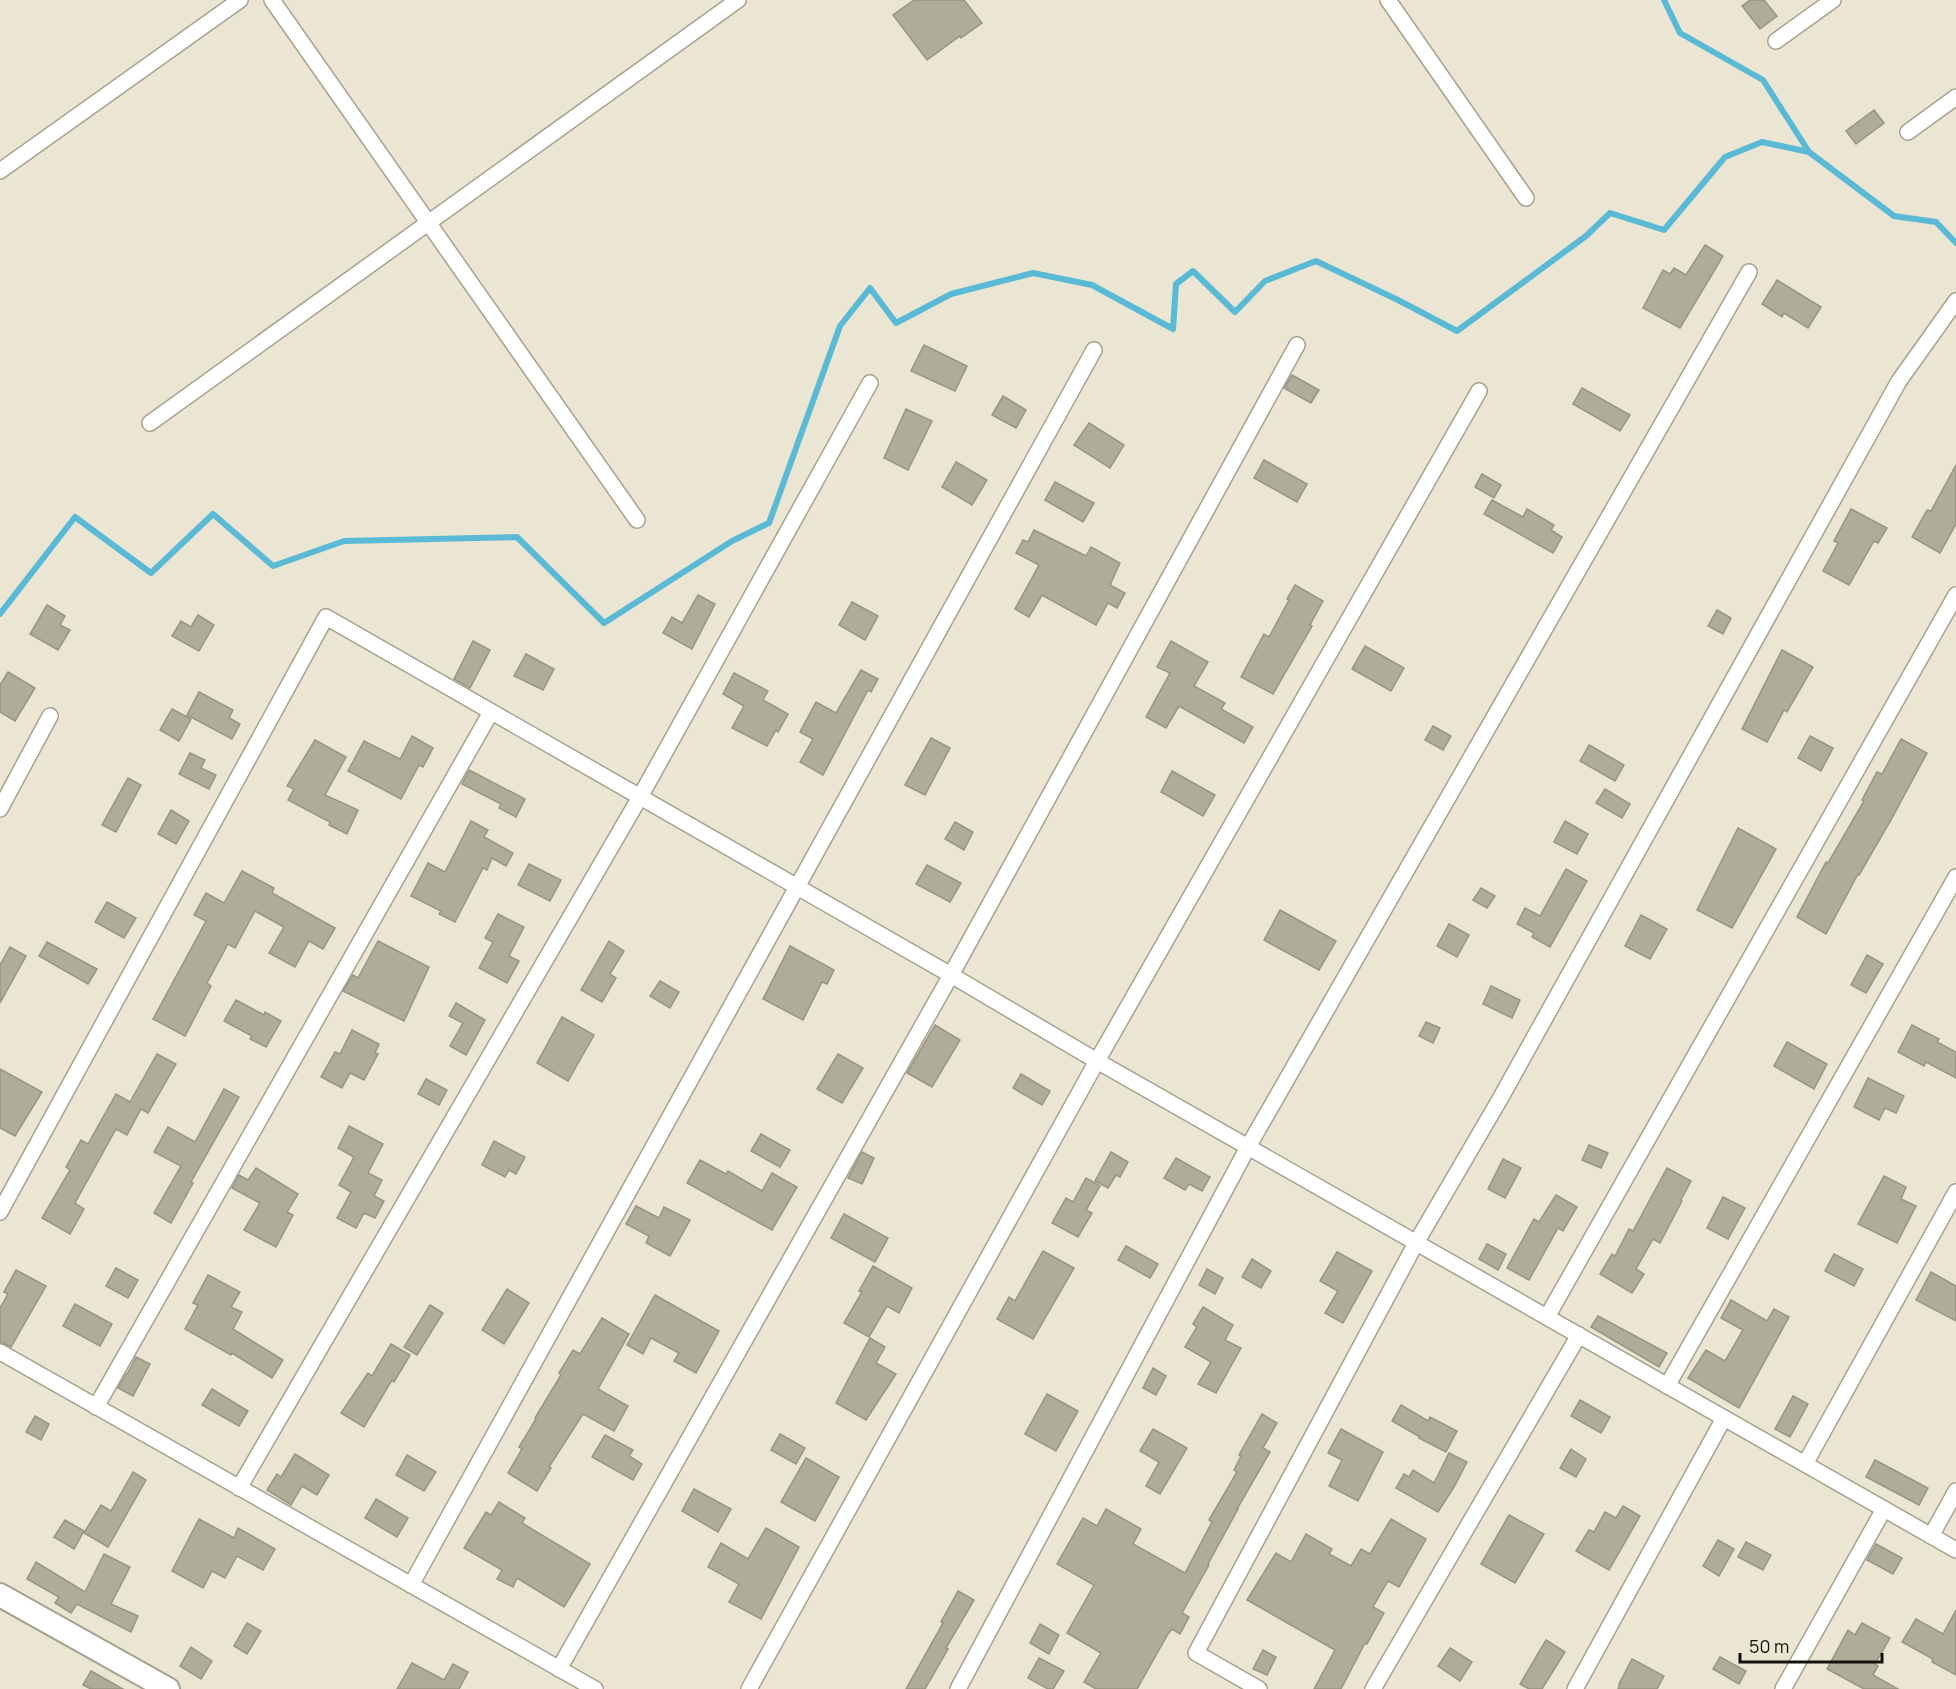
<svg xmlns="http://www.w3.org/2000/svg" width="1956" height="1689" font-family="Manrope,sans-serif">
	<rect width="100%" height="100%" fill="#eae6d3"/>
	<g fill="none" stroke-linecap="round" stroke-linejoin="round">
		<g stroke="#5ab9d5" stroke-width="6">
			<polyline points="1664,0 1680,33 1763,80 1809,152"/>
			<polyline points="0,614 75,517 151,573 213,514 273,566 344,541 517,537 604,623 732,541 769,523 840,326 870,288 896,323 951,294 1033,273 1092,285 1173,329 1176,284 1193,271 1235,312 1265,281 1316,261 1398,300 1457,331 1586,236 1610,213 1664,230 1725,157 1762,142 1809,152 1894,216 1936,222 1956,243"/>
		</g>
	</g>
	<g fill="#afac9a" stroke="#989583" stroke-width="1.5">
		<polygon points="914,0 964,0 982,23 961,38 960,36 927,60 893,15"/>
		<polygon points="1750,0 1764,0 1777,16 1760,29 1742,6"/>
		<polygon points="1874,110 1884,123 1856,144 1846,131"/>
		<polygon points="1705,245 1723,256 1680,328 1643,308 1663,270 1670,274 1674,268 1686,275"/>
		<polygon points="1777,280 1821,307 1808,328 1784,313 1782,317 1762,304"/>
		<polygon points="924,345 967,366 955,391 911,371"/>
		<polygon points="1292,375 1319,390 1311,403 1284,388"/>
		<polygon points="1582,388 1630,415 1620,431 1573,404"/>
		<polygon points="1003,396 1026,410 1016,428 992,415"/>
		<polygon points="906,409 932,421 908,470 884,458"/>
		<polygon points="1089,423 1124,445 1110,468 1074,445"/>
		<polygon points="1264,460 1307,484 1297,502 1254,478"/>
		<polygon points="956,462 987,480 972,505 942,487"/>
		<polygon points="1956,465 1956,524 1940,553 1912,537 1927,510 1931,511"/>
		<polygon points="1482,474 1501,485 1494,498 1475,487"/>
		<polygon points="1055,482 1094,503 1083,522 1045,500"/>
		<polygon points="1492,500 1523,517 1527,509 1554,525 1551,530 1562,537 1553,553 1484,514"/>
		<polygon points="1851,509 1887,528 1878,543 1874,541 1849,585 1823,571 1838,543 1834,541"/>
		<polygon points="1034,530 1086,556 1091,547 1120,563 1110,585 1125,593 1117,608 1108,603 1096,625 1042,595 1029,617 1015,609 1039,565 1016,553 1023,540 1028,542"/>
		<polygon points="1295,585 1323,601 1310,625 1312,626 1273,694 1241,677 1264,634 1269,637 1289,600 1287,599"/>
		<polygon points="698,595 715,604 692,649 663,633 672,617 682,623"/>
		<polygon points="852,602 878,616 865,640 839,625"/>
		<polygon points="47,605 65,616 60,625 70,630 58,650 30,634"/>
		<polygon points="1717,610 1731,618 1723,634 1708,626"/>
		<polygon points="198,615 214,625 199,651 172,636 181,621 191,627"/>
		<polygon points="473,641 490,650 470,688 454,679"/>
		<polygon points="1171,641 1208,662 1194,686 1225,703 1221,709 1253,727 1244,743 1179,706 1166,728 1146,717 1170,673 1157,667"/>
		<polygon points="1365,646 1404,668 1391,691 1352,669"/>
		<polygon points="1782,650 1813,667 1787,712 1784,710 1767,742 1742,729"/>
		<polygon points="526,654 554,669 543,690 514,676"/>
		<polygon points="861,670 878,679 871,692 868,690 823,775 800,762 813,739 800,732 816,702 836,713"/>
		<polygon points="8,672 35,688 15,721 0,712 0,685"/>
		<polygon points="734,673 768,691 763,700 788,714 778,732 776,730 767,746 732,728 744,706 723,694"/>
		<polygon points="199,692 233,710 229,718 240,724 232,739 187,715"/>
		<polygon points="172,709 191,719 179,741 160,730"/>
		<polygon points="1433,726 1451,736 1443,750 1425,740"/>
		<polygon points="412,736 433,748 423,767 419,765 401,799 348,771 364,741 400,759"/>
		<polygon points="1810,736 1833,748 1821,771 1798,758"/>
		<polygon points="931,738 950,748 925,795 905,785"/>
		<polygon points="1901,739 1927,753 1891,820 1859,875 1858,874 1826,934 1797,917 1826,862 1828,863 1864,801 1862,800 1877,772 1882,774"/>
		<polygon points="315,740 346,757 325,795 358,810 347,834 329,825 330,822 288,800 294,789 287,786"/>
		<polygon points="1589,745 1624,765 1615,781 1580,761"/>
		<polygon points="190,753 205,760 201,768 216,775 209,789 179,774"/>
		<polygon points="469,770 525,799 516,817 499,808 501,804 462,784"/>
		<polygon points="1172,771 1215,795 1203,816 1161,792"/>
		<polygon points="128,778 141,785 116,832 102,825"/>
		<polygon points="1605,789 1630,804 1622,818 1596,803"/>
		<polygon points="171,810 189,821 176,844 158,834"/>
		<polygon points="471,821 488,830 484,837 513,853 506,866 492,858 487,870 483,868 455,922 439,914 441,911 411,896 428,863 445,872"/>
		<polygon points="1565,821 1588,834 1577,854 1554,842"/>
		<polygon points="955,822 973,832 964,850 945,839"/>
		<polygon points="1738,828 1776,849 1732,928 1697,910"/>
		<polygon points="529,864 561,880 550,901 518,885"/>
		<polygon points="927,865 961,883 950,902 916,884"/>
		<polygon points="1566,869 1587,881 1550,947 1532,937 1534,933 1517,924 1525,908 1540,916"/>
		<polygon points="242,871 274,888 272,893 335,928 323,949 309,941 295,967 269,953 284,927 255,911 235,948 228,944 207,983 211,986 185,1036 153,1019 206,921 194,915 206,893 224,903"/>
		<polygon points="1481,888 1495,896 1487,908 1473,900"/>
		<polygon points="107,902 136,918 124,938 95,922"/>
		<polygon points="1280,910 1336,941 1319,970 1264,940"/>
		<polygon points="498,914 524,927 509,956 519,961 507,983 479,968 493,942 485,938"/>
		<polygon points="1641,915 1667,929 1650,959 1625,946"/>
		<polygon points="1449,924 1469,935 1457,957 1437,946"/>
		<polygon points="378,941 429,967 404,1021 343,991 353,975 358,978"/>
		<polygon points="609,941 624,951 610,974 616,978 602,1002 581,990"/>
		<polygon points="47,942 97,969 88,984 39,956"/>
		<polygon points="790,946 834,970 827,984 822,982 803,1020 763,999"/>
		<polygon points="10,947 26,956 0,1003 0,965"/>
		<polygon points="1867,955 1883,964 1866,993 1851,985"/>
		<polygon points="660,981 679,992 670,1008 650,996"/>
		<polygon points="1491,986 1520,1000 1512,1018 1483,1004"/>
		<polygon points="236,1000 264,1015 265,1012 281,1021 266,1047 250,1039 252,1036 224,1021"/>
		<polygon points="456,1003 485,1020 466,1055 450,1046 463,1023 449,1016"/>
		<polygon points="562,1017 594,1035 568,1081 537,1063"/>
		<polygon points="1426,1022 1440,1028 1433,1043 1419,1036"/>
		<polygon points="935,1025 960,1040 932,1087 907,1073"/>
		<polygon points="1912,1025 1939,1039 1937,1042 1956,1052 1956,1078 1926,1062 1924,1066 1898,1052"/>
		<polygon points="352,1030 379,1044 375,1053 378,1054 364,1080 350,1073 342,1088 321,1077 335,1052 340,1054"/>
		<polygon points="1787,1042 1827,1064 1814,1089 1774,1066"/>
		<polygon points="157,1054 176,1064 148,1113 141,1109 127,1135 116,1129 75,1203 84,1209 70,1234 42,1218 70,1170 66,1167 81,1140 88,1144 116,1094 130,1102"/>
		<polygon points="838,1054 863,1068 842,1103 817,1089"/>
		<polygon points="0,1069 42,1092 15,1136 0,1128"/>
		<polygon points="1021,1074 1050,1091 1042,1105 1013,1088"/>
		<polygon points="1868,1078 1904,1096 1896,1113 1885,1108 1879,1120 1854,1107"/>
		<polygon points="426,1079 447,1090 439,1105 418,1094"/>
		<polygon points="224,1089 239,1097 191,1182 193,1183 171,1223 154,1213 181,1166 154,1152 168,1127 195,1142"/>
		<polygon points="349,1126 383,1144 368,1173 382,1180 374,1196 384,1201 375,1218 364,1213 356,1228 337,1218 351,1192 339,1185 354,1157 338,1148"/>
		<polygon points="761,1134 790,1150 780,1167 751,1151"/>
		<polygon points="494,1141 525,1157 516,1174 509,1170 505,1177 482,1165"/>
		<polygon points="1589,1145 1608,1153 1601,1168 1582,1160"/>
		<polygon points="862,1152 874,1158 862,1184 848,1178"/>
		<polygon points="1111,1152 1128,1162 1120,1177 1116,1175 1108,1188 1095,1181"/>
		<polygon points="1176,1158 1210,1177 1202,1191 1189,1184 1185,1190 1164,1178"/>
		<polygon points="1503,1159 1521,1168 1505,1198 1488,1189"/>
		<polygon points="700,1160 726,1174 728,1171 762,1191 772,1173 797,1187 772,1230 687,1183"/>
		<polygon points="256,1168 298,1194 287,1212 293,1215 276,1247 244,1230 260,1203 232,1188 239,1175 248,1180"/>
		<polygon points="1667,1168 1691,1181 1681,1200 1682,1201 1660,1243 1653,1239 1636,1269 1644,1274 1632,1293 1600,1274 1612,1254 1615,1256 1629,1229 1633,1231"/>
		<polygon points="1884,1176 1906,1187 1901,1199 1916,1206 1897,1243 1858,1224"/>
		<polygon points="1086,1178 1100,1186 1086,1210 1092,1213 1078,1237 1052,1223 1066,1198 1073,1202"/>
		<polygon points="1556,1195 1577,1207 1563,1231 1558,1228 1529,1280 1507,1268 1534,1219 1539,1222"/>
		<polygon points="1723,1197 1745,1208 1728,1239 1707,1228"/>
		<polygon points="636,1206 659,1218 664,1207 690,1220 670,1256 646,1243 649,1236 626,1224"/>
		<polygon points="844,1214 888,1238 875,1262 831,1238"/>
		<polygon points="1487,1244 1506,1254 1498,1270 1479,1259"/>
		<polygon points="1126,1246 1158,1264 1150,1278 1118,1260"/>
		<polygon points="1043,1251 1074,1268 1033,1339 997,1319 1009,1297 1015,1301"/>
		<polygon points="1337,1252 1372,1271 1343,1323 1325,1313 1338,1291 1320,1281"/>
		<polygon points="1834,1254 1863,1269 1854,1286 1825,1271"/>
		<polygon points="1252,1259 1271,1271 1261,1288 1242,1277"/>
		<polygon points="873,1266 912,1288 899,1313 887,1306 869,1337 844,1323 862,1292 859,1291"/>
		<polygon points="116,1268 138,1280 128,1298 106,1286"/>
		<polygon points="1207,1269 1223,1278 1215,1294 1199,1285"/>
		<polygon points="16,1270 46,1286 11,1347 0,1342 0,1308 8,1294 4,1292"/>
		<polygon points="1931,1272 1956,1286 1956,1321 1916,1300"/>
		<polygon points="208,1275 240,1292 231,1307 242,1312 233,1329 283,1360 272,1378 232,1353 231,1355 185,1329 198,1305 193,1303"/>
		<polygon points="507,1289 529,1303 504,1344 482,1330"/>
		<polygon points="655,1295 719,1331 696,1373 674,1361 679,1353 651,1338 643,1354 627,1345"/>
		<polygon points="1731,1300 1767,1321 1774,1309 1789,1317 1739,1408 1688,1378 1706,1350 1725,1361 1743,1330 1721,1318"/>
		<polygon points="75,1304 112,1324 100,1346 63,1326"/>
		<polygon points="430,1305 443,1313 417,1355 404,1347"/>
		<polygon points="1203,1307 1233,1325 1225,1340 1241,1348 1216,1393 1198,1384 1211,1362 1185,1347 1197,1327 1193,1324"/>
		<polygon points="1598,1316 1667,1353 1659,1367 1591,1327"/>
		<polygon points="602,1318 629,1334 598,1389 628,1406 614,1431 583,1414 549,1467 551,1468 537,1491 508,1473 522,1449 519,1447 536,1419 535,1418 561,1375 559,1373 573,1350 580,1354"/>
		<polygon points="870,1338 885,1347 876,1363 896,1374 866,1420 836,1403"/>
		<polygon points="391,1344 410,1355 394,1382 392,1380 364,1427 341,1413 368,1373 372,1376"/>
		<polygon points="136,1357 150,1364 133,1396 118,1388 126,1374 127,1374"/>
		<polygon points="1153,1368 1166,1376 1156,1395 1143,1388"/>
		<polygon points="212,1389 248,1411 239,1426 202,1405"/>
		<polygon points="1047,1394 1078,1411 1056,1451 1025,1434"/>
		<polygon points="1793,1396 1808,1404 1790,1437 1775,1429"/>
		<polygon points="1580,1400 1610,1417 1601,1433 1571,1416"/>
		<polygon points="1401,1405 1428,1421 1430,1417 1457,1431 1446,1452 1419,1438 1420,1437 1392,1421"/>
		<polygon points="1262,1414 1277,1423 1263,1448 1270,1452 1237,1509 1238,1509 1208,1564 1209,1565 1182,1613 1189,1617 1180,1634 1172,1629 1168,1634 1137,1689 1096,1689 1084,1682 1101,1653 1067,1633 1094,1585 1057,1564 1083,1518 1097,1526 1106,1509 1141,1529 1133,1544 1185,1573 1212,1522 1209,1520 1237,1472 1234,1470 1241,1456 1239,1455"/>
		<polygon points="35,1416 49,1424 41,1440 26,1432"/>
		<polygon points="1153,1429 1187,1448 1160,1494 1146,1486 1159,1462 1140,1451"/>
		<polygon points="1341,1429 1383,1452 1358,1501 1329,1486 1342,1460 1328,1453"/>
		<polygon points="780,1434 805,1448 796,1464 771,1450"/>
		<polygon points="605,1435 633,1450 629,1456 642,1464 633,1480 592,1457"/>
		<polygon points="1571,1449 1586,1459 1576,1477 1560,1468"/>
		<polygon points="1449,1453 1467,1462 1454,1487 1438,1512 1396,1488 1404,1474 1409,1477 1413,1470 1434,1483"/>
		<polygon points="295,1454 329,1475 317,1495 302,1486 291,1505 267,1490 277,1474 281,1477"/>
		<polygon points="407,1455 436,1472 424,1491 396,1475"/>
		<polygon points="806,1458 839,1477 815,1521 781,1502"/>
		<polygon points="1875,1460 1928,1488 1919,1505 1866,1477"/>
		<polygon points="133,1472 146,1480 108,1547 84,1533 101,1505 111,1511"/>
		<polygon points="694,1489 731,1509 718,1532 682,1511"/>
		<polygon points="376,1499 408,1518 397,1537 365,1518"/>
		<polygon points="499,1502 525,1518 522,1523 590,1564 564,1607 517,1578 513,1587 497,1579 502,1570 464,1548 486,1512 491,1515"/>
		<polygon points="1623,1506 1640,1516 1609,1570 1576,1551 1589,1530 1594,1532 1605,1512 1616,1518"/>
		<polygon points="1509,1515 1544,1534 1515,1583 1481,1564"/>
		<polygon points="199,1519 234,1538 238,1528 275,1549 263,1570 237,1556 225,1578 212,1571 203,1588 172,1571"/>
		<polygon points="1391,1519 1426,1539 1399,1587 1388,1581 1373,1607 1384,1613 1367,1644 1365,1643 1341,1689 1314,1689 1335,1650 1247,1600 1276,1553 1291,1562 1306,1534 1332,1549 1329,1554 1351,1566 1361,1549 1370,1554"/>
		<polygon points="65,1520 84,1531 74,1549 54,1537"/>
		<polygon points="766,1528 799,1547 761,1619 729,1602 739,1584 708,1567 721,1543 748,1559"/>
		<polygon points="1718,1540 1734,1549 1719,1576 1703,1566"/>
		<polygon points="1746,1542 1771,1555 1763,1570 1738,1557"/>
		<polygon points="1876,1544 1902,1558 1893,1574 1867,1560"/>
		<polygon points="104,1554 130,1567 111,1604 138,1616 131,1632 77,1604 71,1613 55,1603 59,1597 27,1579 36,1562 85,1592"/>
		<polygon points="958,1591 974,1600 946,1648 948,1649 925,1689 906,1689 943,1623 941,1622"/>
		<polygon points="1956,1610 1956,1675 1932,1662 1933,1659 1902,1642 1916,1619 1943,1634"/>
		<polygon points="247,1623 261,1631 247,1654 234,1646"/>
		<polygon points="1862,1623 1890,1638 1875,1664 1878,1666 1873,1675 1898,1689 1864,1689 1827,1669 1848,1630 1855,1635"/>
		<polygon points="1040,1624 1059,1635 1049,1654 1030,1643"/>
		<polygon points="1546,1640 1565,1652 1542,1689 1529,1689 1520,1684"/>
		<polygon points="191,1647 212,1661 201,1679 180,1666"/>
		<polygon points="1450,1648 1472,1662 1460,1681 1438,1666"/>
		<polygon points="1263,1650 1276,1657 1267,1675 1253,1669"/>
		<polygon points="1720,1657 1746,1671 1739,1684 1713,1669"/>
		<polygon points="1039,1658 1064,1671 1053,1689 1048,1689 1028,1678"/>
		<polygon points="1632,1659 1664,1676 1657,1689 1618,1689 1620,1684 1619,1684"/>
		<polygon points="412,1663 444,1680 453,1664 468,1672 459,1689 397,1689"/>
		<polygon points="91,1671 123,1689 91,1689 83,1685"/>
	</g>
	<g fill="none" stroke-linecap="round" stroke-linejoin="round">
		<g stroke="#a6a290" stroke-width="18">
			<g id="street">
				<polyline points="272,0 637,520"/>
				<polyline points="1388,0 1526,198"/>
				<polyline points="1776,41 1833,0"/>
				<polyline points="1908,132 1956,97"/>
				<polyline points="0,171 240,0"/>
				<polyline points="150,423 738,0"/>
				<polyline points="0,809 50,716"/>
				<polyline points="0,1212 326,617 951,975 1097,1061 1956,1550"/>
				<polyline points="1547,1317 1956,595"/>
				<polyline points="0,1352 595,1689"/>
				<polyline points="1667,1386 1956,877"/>
				<polyline points="96,1407 491,712"/>
				<polyline points="1805,1464 1956,1192"/>
				<polyline points="239,1488 640,797 870,383"/>
				<polyline points="1931,1536 1956,1491"/>
				<polyline points="411,1585 1094,350"/>
				<polyline points="559,1669 951,975 1297,345"/>
				<polyline points="749,1689 1097,1061 1479,391"/>
				<polyline points="958,1689 1248,1147 1749,272"/>
				<polyline points="1259,1689 1196,1653 1416,1243 1500,1099 1899,381 1956,301"/>
				<polyline points="1373,1689 1579,1335"/>
				<polyline points="1575,1689 1724,1418"/>
				<polyline points="1783,1689 1884,1509"/>
			</g>
		</g>
		<g stroke="#a6a290" stroke-width="26">
			<polyline id="secondary" points="0,1595 168,1689"/>
		</g>
		<use href="#street" stroke="#fff" stroke-width="15"/>
		<use href="#secondary" stroke="#fff" stroke-width="22"/>
	</g>
	<path d="M1740 1653v9h142v-9" fill="none" stroke="#14120c" stroke-width="3"/>
	<text x="1749" y="1653" font-size="18" fill="#14120c" stroke="#eae6d3" stroke-width="4.5" paint-order="stroke">50 m</text>
</svg>
